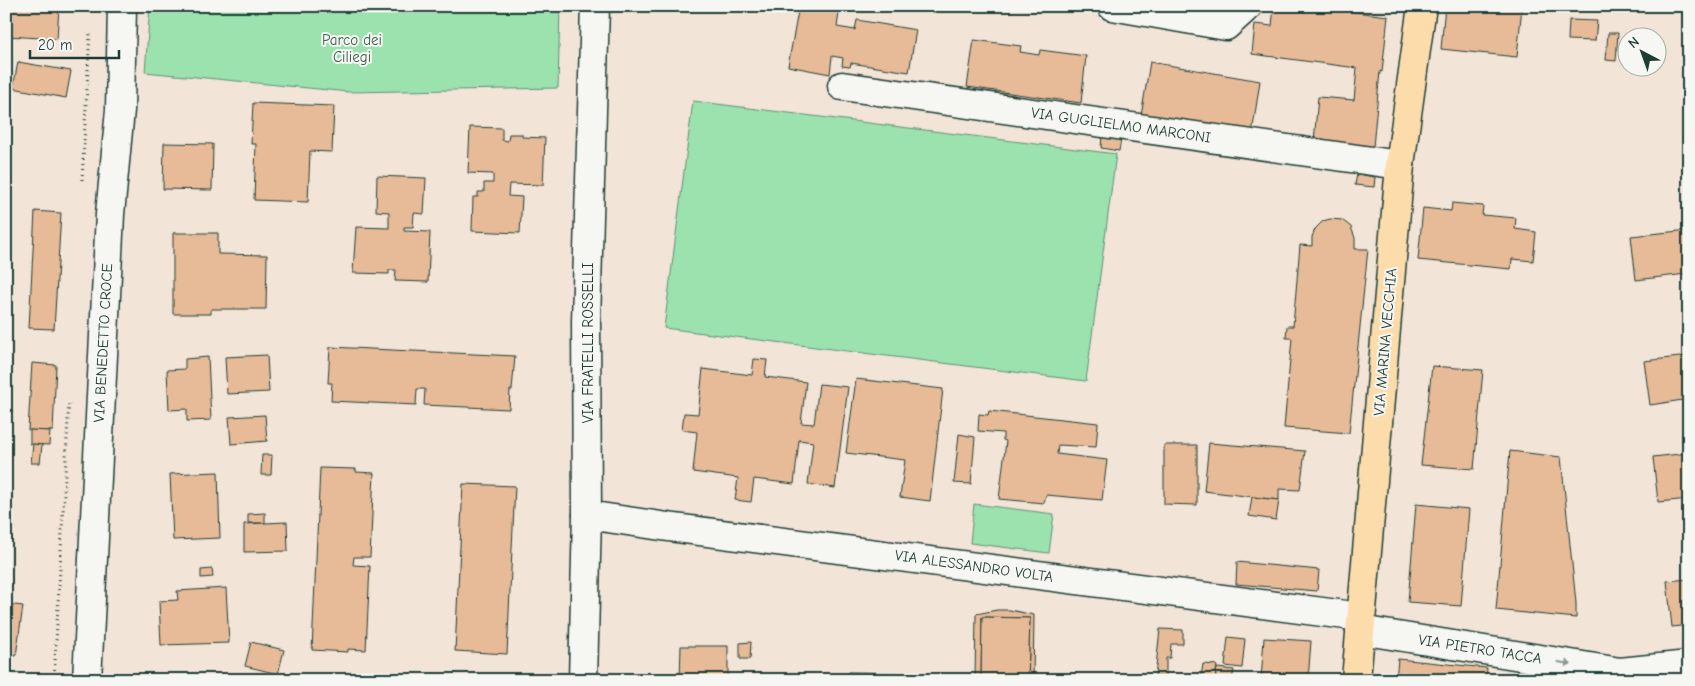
<svg xmlns="http://www.w3.org/2000/svg" width="1695" height="686" font-family="'Comic Neue',sans-serif">
	<rect width="100%" height="100%" fill="#f2e4d7"/>
	<filter id="ink" filterUnits="userSpaceOnUse"><feTurbulence type="fractalNoise" baseFrequency=".02" numOctaves="2"/><feDisplacementMap in="SourceGraphic" scale="10" xChannelSelector="R" yChannelSelector="G"/><feConvolveMatrix kernelMatrix="1 2 1 2 8 2 1 2 1" color-interpolation-filters="sRGB"/></filter>
	<g filter="url(#ink)">
		<g fill="#9ce2af" stroke="#5e9072">
			<polygon points="150,6 560,6 558,88 349,92 145,72"/>
			<polygon points="693,101 1116,154 1086,381 664,328"/>
			<polygon points="974,504 1054,514 1049,553 970,543"/>
		</g>
		<g fill="#e8bb98" stroke="#1f3d34">
			<polygon points="9,6 59,6 57,39 7,36"/>
			<polygon points="799,6 840,6 837,27 855,30 857,20 916,30 909,72 851,63 850,67 842,66 843,58 832,56 830,74 788,66"/>
			<polygon points="1274,6 1295,8 1295,6 1305,6 1388,16 1382,72 1380,71 1373,147 1314,142 1318,97 1354,100 1357,68 1252,54 1255,24 1272,26"/>
			<polygon points="1445,6 1522,6 1517,57 1441,49"/>
			<polygon points="1562,6 1601,6 1601,11"/>
			<polygon points="1569,20 1597,21 1595,41 1568,40"/>
			<polygon points="1608,33 1618,33 1616,61 1606,60"/>
			<polygon points="974,40 1021,46 1020,52 1039,55 1040,50 1086,56 1081,103 967,87"/>
			<polygon points="18,62 71,71 66,98 13,88"/>
			<polygon points="1150,62 1260,81 1252,134 1141,116"/>
			<polygon points="253,103 334,106 332,152 310,151 308,202 254,200 256,144 251,144"/>
			<polygon points="470,127 502,128 502,140 508,141 509,134 522,134 522,137 545,138 543,185 509,184 508,196 522,197 520,233 472,231 473,197 478,197 478,192 484,192 484,183 493,183 493,174 468,173"/>
			<polygon points="1102,136 1121,139 1119,151 1101,148"/>
			<polygon points="164,143 213,144 212,190 163,189"/>
			<polygon points="1357,174 1375,177 1374,187 1355,185"/>
			<polygon points="377,176 426,178 424,214 414,213 413,227 404,227 404,231 430,232 428,282 395,281 396,270 389,270 389,274 353,273 356,227 389,228 389,212 376,211"/>
			<polygon points="1452,203 1483,206 1482,215 1516,218 1515,229 1536,232 1533,261 1512,259 1511,269 1418,260 1423,208 1451,211"/>
			<polygon points="35,211 61,213 54,329 29,328"/>
			<polygon points="1330,219 1342,220 1351,227 1355,238 1355,249 1368,249 1349,433 1284,428 1292,338 1286,338 1287,326 1293,326 1300,245 1312,246 1312,237 1315,229 1323,221"/>
			<polygon points="1689,230 1689,295 1686,274 1636,280 1631,236"/>
			<polygon points="173,233 218,233 218,254 267,255 266,309 211,309 211,314 173,314"/>
			<polygon points="330,347 515,356 512,390 510,390 509,409 424,405 425,389 417,389 416,405 331,401 332,383 328,383"/>
			<polygon points="267,355 269,392 227,394 225,357"/>
			<polygon points="1689,356 1689,399 1650,405 1644,361"/>
			<polygon points="208,357 211,420 187,421 187,409 169,410 167,370 185,369 185,359"/>
			<polygon points="754,359 767,360 765,377 806,382 801,423 814,424 819,384 848,387 835,488 808,484 813,442 799,440 794,484 754,479 751,502 735,500 738,478 693,472 697,432 682,430 684,413 698,414 703,369 752,375"/>
			<polygon points="32,363 56,365 53,431 28,430"/>
			<polygon points="1432,366 1483,370 1474,469 1421,465"/>
			<polygon points="856,379 943,389 930,501 900,497 905,460 846,453"/>
			<polygon points="989,411 1098,423 1096,447 1058,445 1057,454 1107,460 1102,500 1046,495 1044,503 999,499 1006,441 1003,440 1003,433 978,431 979,414 988,415"/>
			<polygon points="265,415 267,441 231,444 229,417"/>
			<polygon points="30,430 50,431 49,445 30,444"/>
			<polygon points="959,434 975,437 971,484 954,483"/>
			<polygon points="1209,443 1305,451 1300,490 1279,489 1279,500 1204,491"/>
			<polygon points="33,444 42,445 40,463 31,463"/>
			<polygon points="1164,445 1197,445 1197,505 1164,504"/>
			<polygon points="1510,451 1561,457 1576,603 1576,618 1496,610"/>
			<polygon points="1689,453 1689,499 1658,502 1653,457"/>
			<polygon points="262,455 272,455 271,475 261,475"/>
			<polygon points="320,468 356,469 356,472 374,473 370,557 354,557 353,565 370,566 366,650 348,649 348,652 312,650"/>
			<polygon points="218,472 220,538 173,540 170,474"/>
			<polygon points="463,484 515,486 507,654 455,651"/>
			<polygon points="1252,497 1279,500 1276,520 1249,516"/>
			<polygon points="1416,504 1469,509 1461,606 1408,602"/>
			<polygon points="265,513 265,523 248,523 248,514"/>
			<polygon points="287,522 288,551 244,552 244,524"/>
			<polygon points="1237,562 1319,570 1317,591 1236,584"/>
			<polygon points="212,569 213,577 201,578 201,570"/>
			<polygon points="1689,579 1689,625 1672,627 1667,581"/>
			<polygon points="226,588 229,643 161,645 159,601 178,600 177,591"/>
			<polygon points="6,604 23,606 16,656 6,655"/>
			<polygon points="997,610 1010,610 1034,615 1033,680 1028,680 1030,618 982,617 981,680 975,680 976,614"/>
			<polygon points="982,617 1030,618 1028,680 981,680"/>
			<polygon points="1160,629 1183,630 1183,644 1171,644 1170,658 1166,658 1166,676 1155,676"/>
			<polygon points="1228,637 1245,639 1242,668 1225,666"/>
			<polygon points="1264,638 1311,641 1308,680 1261,680"/>
			<polygon points="251,642 284,650 278,674 245,666"/>
			<polygon points="751,642 750,659 740,659 740,643"/>
			<polygon points="681,646 728,646 728,680 680,680"/>
			<polygon points="1398,659 1487,668 1486,680 1396,680"/>
			<polygon points="1203,664 1217,665 1215,680 1189,680 1189,677 1201,678"/>
			<polygon points="1217,668 1234,670 1232,680 1215,680"/>
			<polygon points="849,672 896,673 896,680 848,680"/>
		</g>
		<g fill="none" stroke-linecap="round" stroke-linejoin="round">
			<g stroke="#1f3d34" stroke-width="31">
				<g id="minor">
					<polyline points="1112,6 1226,26 1248,6"/>
					<polyline points="842,86 1400,165"/>
					<polyline points="587,515 668,527 1361,617"/>
					<polyline points="1360,630 1620,672 1689,665"/>
					<polyline points="87,680 110,214 120,110 122,6"/>
					<polyline points="583,680 587,515 586,322 595,6"/>
				</g>
			</g>
			<g stroke="#1f3d34" stroke-width="31">
				<polyline id="major" points="1356,680 1400,165 1422,6"/>
			</g>
			<g stroke="#1f3d34" stroke-width="3" stroke-dasharray="1 4" stroke-linecap="butt">
				<polyline points="82,180 90,32"/>
				<polyline points="54,680 69,401"/>
			</g>
			<use href="#minor" stroke="#f6f6f2" stroke-width="28"/>
			<use href="#major" stroke="#fddcac" stroke-width="28"/>
		</g>
		<defs><path id="oneway-solid" d="M-6-.8H1V-3.2L6.5 0L1 3.2V.8H-6Z" transform="scale(1.25)"/></defs>
		<use fill="#8a9a93" href="#oneway-solid" transform="translate(1564 663) rotate(9)"/>
	</g>
	<g text-anchor="middle" dominant-baseline="central" stroke-width="4" stroke-linejoin="round" paint-order="stroke">
		<g font-size="15" fill="#385e4d" stroke="#f6f6f2">
			<text x="352" y="40">Parco dei<tspan x="352" dy="17">Ciliegi</tspan></text>
		</g>
		<g font-size="15" fill="#1f3d34" stroke="#f6f6f2">
			<text transform="translate(1121 125) rotate(8)">VIA GUGLIELMO MARCONI</text>
			<text transform="translate(1385 342) rotate(-85)">VIA MARINA VECCHIA</text>
			<text transform="translate(103 343) rotate(-87)">VIA BENEDETTO CROCE</text>
			<text transform="translate(588 343) rotate(-90)">VIA FRATELLI ROSSELLI</text>
			<text transform="translate(974 566) rotate(8)">VIA ALESSANDRO VOLTA</text>
			<text transform="translate(1480 649) rotate(9)">VIA PIETRO TACCA</text>
		</g>
	</g>
	<rect width="1695" height="686" fill="none" stroke="#f6f6f2" stroke-width="25"/>
	<rect x="12" y="12" width="1670" height="661" fill="none" stroke="#1f3d34" stroke-width="2" filter="url(#ink)"/>
	<g transform="translate(1642 52) rotate(319)"><circle r="24" fill="#f6f6f2" stroke="#a0aca6"/>
	<path d="M0-4L9 19L0 12L-9 19Z" fill="#1f3d34"/>
	<text y="-8" font-size="14" font-weight="bold" text-anchor="middle" fill="#1f3d34">N</text>
	</g>
	<path d="M30 50v8h89v-8" fill="none" stroke="#1f3d34" stroke-width="2.5"/>
	<text x="38" y="50" font-size="15" fill="#1f3d34" stroke="#f6f6f2" stroke-width="4" paint-order="stroke">20 m</text>
</svg>
